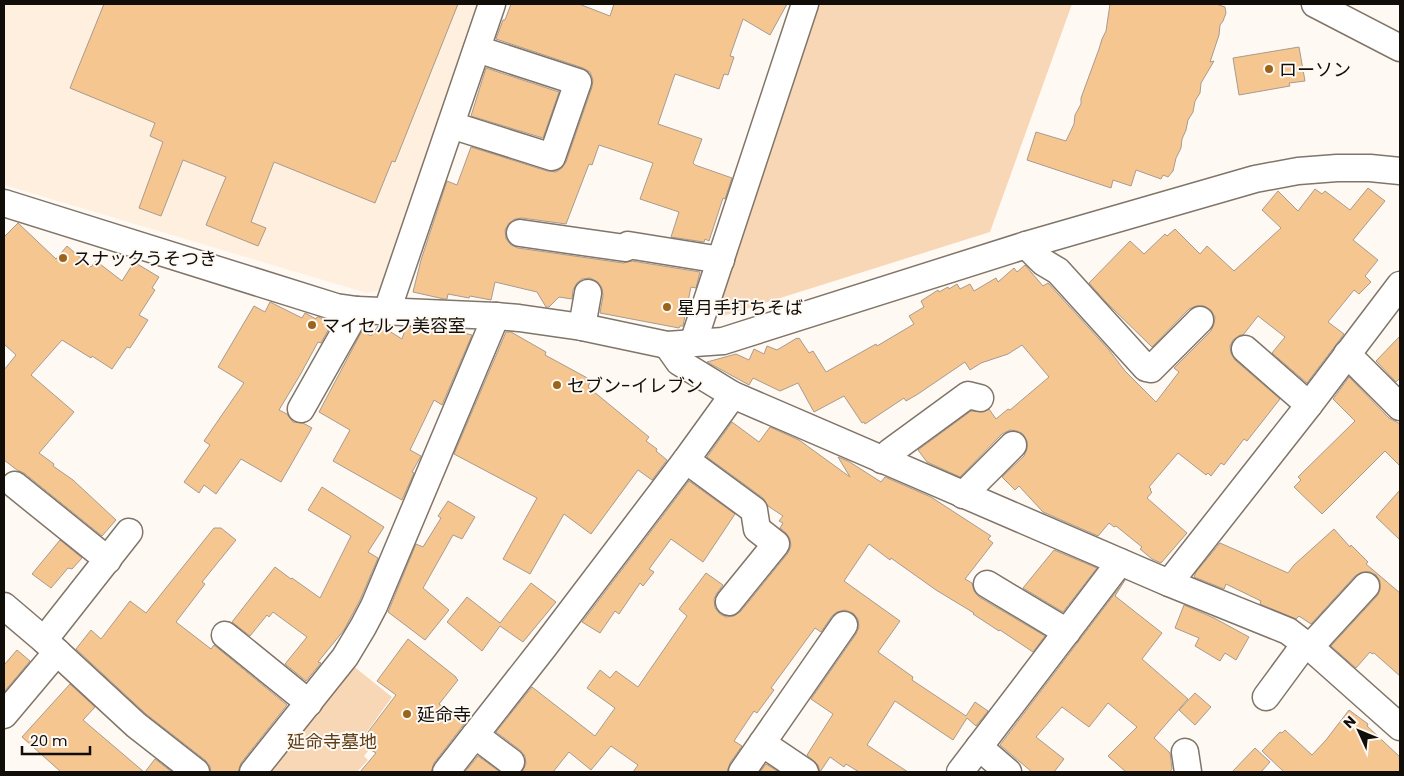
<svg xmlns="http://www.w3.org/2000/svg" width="1404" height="776" font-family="Poppins,'Noto Sans JP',sans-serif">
	<rect width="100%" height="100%" fill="#fff9f4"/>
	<polygon fill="#feefdf" points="4,4 483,4 383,289 367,293 4,185"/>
	<g fill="#f7d7b6">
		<polygon points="808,4 1072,4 990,232 720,317 709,310"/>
		<polygon points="352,665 392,697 363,737 373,745 364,756 368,760 357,772 266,772"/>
	</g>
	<g fill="#f6c691" stroke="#a89b8e">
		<polygon points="104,4 458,4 395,162 392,161 375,203 274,162 251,222 266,228 258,246 206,225 226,177 183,160 161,216 139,208 163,142 150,136 155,123 70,88"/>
		<polygon points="511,4 579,4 610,16 614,4 787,4 770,35 743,19 730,56 734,57 728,75 724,74 719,89 675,74 658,124 702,139 693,163 695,165 732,178 725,199 723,198 709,241 705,239 704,242 671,237 679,212 640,199 653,163 599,145 592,165 589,164 566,224 522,218 515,219 509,223 505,230 506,239 511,245 518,248 623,263 632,261 700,272 696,288 691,287 683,326 680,326 679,328 600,313 603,296 602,288 598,282 590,278 582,279 577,283 573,290 572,299 559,297 549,307 546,307 537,292 495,282 491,300 470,296 469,298 448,294 447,299 444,299 413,292 421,260 447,181 457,185 471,147 547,171 556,172 562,168 566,162 592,87 593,80 590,72 583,68 496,39 503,20 505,20"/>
		<polygon points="1110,4 1216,4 1225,7 1226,13 1223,21 1220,25 1219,35 1210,62 1214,61 1201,83 1200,93 1195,101 1193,112 1188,120 1186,130 1182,139 1181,148 1176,158 1173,171 1168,177 1163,175 1161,179 1136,170 1131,186 1113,180 1111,188 1027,160 1036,132 1066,141 1074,124 1075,115 1081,104 1081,98 1099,49 1102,39 1106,31"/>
		<polygon points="1299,47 1305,81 1289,83 1290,86 1239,95 1233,58"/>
		<polygon points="486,68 559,92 543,138 471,116"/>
		<polygon points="1368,188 1385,201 1353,240 1378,260 1365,276 1371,282 1359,294 1354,290 1328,322 1344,334 1307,383 1272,353 1285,337 1258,316 1243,335 1240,335 1233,340 1230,346 1231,353 1235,360 1280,399 1247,441 1244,439 1224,465 1221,463 1211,476 1208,473 1206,475 1178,453 1149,487 1151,489 1150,490 1152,492 1147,498 1187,533 1161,563 1152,559 1140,549 1142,547 1116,526 1114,527 1109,523 1098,536 1043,512 1019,486 1015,490 1002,477 1024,456 1027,449 1027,441 1023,434 1017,431 1010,430 1002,434 960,477 927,462 918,450 971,411 984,412 989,409 996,419 1008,409 1010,410 1049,377 1022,345 1008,354 981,363 970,370 965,362 918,394 906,401 904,398 865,424 864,422 862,423 844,396 814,412 798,383 780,391 753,378 749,385 707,362 736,354 749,360 754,349 764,354 767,346 777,350 797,338 797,339 799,338 809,353 813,351 826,372 876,344 877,346 914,324 909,316 924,307 921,301 938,290 939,292 948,287 949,289 957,284 960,289 970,284 974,291 996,278 998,282 1014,268 1017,272 1025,265 1043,286 1048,283 1109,350 1125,371 1156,402 1179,372 1174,368 1211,331 1214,324 1215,317 1211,310 1204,306 1196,306 1189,309 1152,347 1107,303 1089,283 1130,241 1144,254 1165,234 1167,236 1175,229 1200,254 1207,246 1234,271 1281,228 1262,210 1278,191 1298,211 1315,189 1322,194 1325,191 1350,210"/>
		<polygon points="18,223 56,259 67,246 91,267 96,261 122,281 134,262 159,277 152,288 155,290 139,315 148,320 130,348 127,347 112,369 92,356 91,358 62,340 31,375 74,412 39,453 54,464 53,466 73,480 116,520 102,536 24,473 17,470 4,460 4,370 16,355 4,344 4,237"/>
		<polygon points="270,302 302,318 305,313 316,319 317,317 319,317 331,325 321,343 318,342 300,375 279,410 287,414 293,422 303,423 312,428 281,482 241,459 216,494 204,485 199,493 184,482 210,445 204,441 244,383 218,367 254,306 265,312"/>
		<polygon points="378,326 381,326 402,339 406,327 413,327 434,332 435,328 448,329 472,335 442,405 434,400 410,450 421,456 412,472 414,473 402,500 333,461 350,430 319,412 362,331 371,336"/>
		<polygon points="506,332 511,332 546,352 545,355 591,380 588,387 649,437 646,441 657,449 656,451 667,460 652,480 638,470 591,534 564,514 530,574 503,559 537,498 454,454"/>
		<polygon points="1400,336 1400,378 1396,382 1376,361"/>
		<polygon points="1349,377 1389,418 1400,424 1400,466 1385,451 1322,514 1294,487 1301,480 1298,477 1355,421 1333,399"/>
		<polygon points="732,422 759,442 770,427 799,440 850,477 838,457 848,461 881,482 885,477 931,497 991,536 988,539 993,543 965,579 972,583 974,591 979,597 1045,636 1033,652 1000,630 999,631 973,614 974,613 936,590 891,558 890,560 869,544 844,581 900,621 878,652 913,677 912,680 966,716 975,702 988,711 976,726 967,718 953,740 895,701 867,745 908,772 859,772 846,764 844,767 830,757 820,772 818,765 807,755 833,714 811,699 856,634 859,627 858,619 853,613 845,610 837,612 832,616 821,632 815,628 771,688 774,690 757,713 754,711 734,741 742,746 730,763 727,772 633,772 638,765 611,746 591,770 569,752 553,772 522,772 526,764 525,756 520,750 496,732 532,687 595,736 615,708 587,688 600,670 610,678 616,671 638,687 687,616 679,609 706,573 723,585 717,593 714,599 715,608 720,614 726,617 734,616 741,611 788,553 791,546 790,539 786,533 780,528 783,523 779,521 783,516 768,506 763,498 707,457"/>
		<polygon points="689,481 735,514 703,562 671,539 649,569 654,572 643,586 640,583 619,614 615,611 600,633 582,622 583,621"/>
		<polygon points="322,487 384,527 368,552 378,558 360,600 344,630 318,662 321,663 306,681 285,664 307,637 273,612 269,617 267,615 250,636 232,622 275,567 291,579 292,578 320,598 351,536 308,510"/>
		<polygon points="1400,490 1400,540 1376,517"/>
		<polygon points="448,501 475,517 462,539 453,535 423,588 449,610 425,640 388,612 416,544 423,547 441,518 438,516"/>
		<polygon points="214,528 221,528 236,540 202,582 205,584 176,622 211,649 214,645 287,705 241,763 238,772 211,772 210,766 205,760 146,714 76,649 91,630 101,639 130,601 146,613"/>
		<polygon points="1334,529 1350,547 1351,545 1368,562 1366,564 1400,593 1400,676 1374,653 1372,654 1370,652 1356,668 1331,646 1377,596 1380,590 1380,581 1376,575 1370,572 1362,572 1355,576 1311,624 1299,616 1296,619 1260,604 1261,601 1226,584 1224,589 1194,577 1196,572 1220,543 1288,573 1294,565"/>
		<polygon points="60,540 82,558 72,569 68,568 51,588 32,574"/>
		<polygon points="1054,550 1097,568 1063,612 1023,588"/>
		<polygon points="1125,580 1115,596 1162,633 1142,659 1188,699 1154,738 1170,753 1172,769 1170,772 1126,772 1108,756 1137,727 1108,703 1089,727 1062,707 1036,737 1064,759 1054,772 1032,772 1000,745"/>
		<polygon points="531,583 556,602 523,642 500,626 482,651 447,622 467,597 500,623"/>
		<polygon points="1184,605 1214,618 1249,637 1236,660 1225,653 1220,661 1195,646 1199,638 1175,628"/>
		<polygon points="408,639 456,677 456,678 458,680 439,704 465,723 434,763 431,772 360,772 376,753 371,750 375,744 365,736 396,695 377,681"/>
		<polygon points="17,650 30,661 4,692 4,665"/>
		<polygon points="70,684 95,707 83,720 144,772 61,772 22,737"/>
		<polygon points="1195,693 1211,707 1195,725 1179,710"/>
		<polygon points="1349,710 1368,724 1367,726 1400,757 1400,772 1284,772 1262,751 1280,732 1282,733 1285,730 1312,755 1326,740"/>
		<polygon points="1255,748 1270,762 1261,772 1232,772"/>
		<polygon points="478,756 500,772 465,772"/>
		<polygon points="155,759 172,772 145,772"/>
		<polygon points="766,764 779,772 760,772"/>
	</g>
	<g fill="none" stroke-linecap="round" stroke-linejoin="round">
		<g stroke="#807568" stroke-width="29">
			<g id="minor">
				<polyline points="1315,4 1400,48"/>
				<polyline points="451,125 552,157 578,82 477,49"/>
				<polyline points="4,203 336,307 357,310 496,316 519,318 582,327 667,345 723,341 1026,245 1255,179 1298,171 1337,168 1370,168 1400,171"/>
				<polyline points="520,233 625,248 628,245 721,260"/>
				<polyline points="1026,245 1043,262 1058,271 1146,368 1151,369 1200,320"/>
				<polyline points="387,311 492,4"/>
				<polyline points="582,327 588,293"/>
				<polyline points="693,343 805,4"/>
				<polyline points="667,345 679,362 733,395 1169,583 1288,631 1305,644 1310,647 1400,727"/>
				<polyline points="1245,349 1309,405"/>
				<polyline points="1347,354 1400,407"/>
				<polyline points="301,409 357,310"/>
				<polyline points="686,460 754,510 757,529 776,544 729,602"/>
				<polyline points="882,460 890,452 968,395 980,398"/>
				<polyline points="15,485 108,560"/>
				<polyline points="963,495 1013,445"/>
				<polyline points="1169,583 1309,405 1400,285"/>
				<polyline points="987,584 1067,632"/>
				<polyline points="4,606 44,640 136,725 196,772"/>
				<polyline points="225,635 309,703"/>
				<polyline points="44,640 129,532"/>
				<polyline points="1310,647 1366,586"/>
				<polyline points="1266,697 1305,644"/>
				<polyline points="4,715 57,652"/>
				<polyline points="475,735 511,762"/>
				<polyline points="762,743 805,772"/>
				<polyline points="979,747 1008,772"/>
				<polyline points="1185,752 1188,772"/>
				<polyline points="253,772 345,657 363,627 374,606 496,316"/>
				<polyline points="446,772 544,647 686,460 733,395"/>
				<polyline points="742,772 844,625"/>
				<polyline points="960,772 1120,562"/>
			</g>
		</g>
		<use href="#minor" stroke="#fff" stroke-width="26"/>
	</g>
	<g fill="#9a641d" stroke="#fff9f4" stroke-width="2">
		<circle cx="1269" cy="69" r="5"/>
		<circle cx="63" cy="258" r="5"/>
		<circle cx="667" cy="307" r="5"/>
		<circle cx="312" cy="325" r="5"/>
		<circle cx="557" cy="385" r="5"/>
		<circle cx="407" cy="714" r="5"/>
	</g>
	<g text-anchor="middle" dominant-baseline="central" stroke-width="4" stroke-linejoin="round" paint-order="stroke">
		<g font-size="18" fill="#110d08" stroke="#fff9f4" text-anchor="start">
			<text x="1279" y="69">ローソン</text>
			<text x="73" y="258">スナックうそつき</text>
			<text x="677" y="307">星月手打ちそば</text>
			<text x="322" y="325">マイセルフ美容室</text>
			<text x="567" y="385">セブン-イレブン</text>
			<text x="417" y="714">延命寺</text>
		</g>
		<g font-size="18" fill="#5d3d15" stroke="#fff9f4">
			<text x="332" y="741">延命寺墓地</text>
		</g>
	</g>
	<rect width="1404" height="776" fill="none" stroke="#110d08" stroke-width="10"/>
	<g transform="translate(1359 731) rotate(314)" stroke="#fff9f4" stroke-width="4" paint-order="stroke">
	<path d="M0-4L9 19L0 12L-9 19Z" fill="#110d08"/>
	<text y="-8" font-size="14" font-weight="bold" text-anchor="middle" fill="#110d08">N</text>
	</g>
	<path d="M22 746v8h68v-8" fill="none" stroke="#110d08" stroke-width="2.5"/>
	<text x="30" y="746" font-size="15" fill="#110d08" stroke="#fff9f4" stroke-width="4" paint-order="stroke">20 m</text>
</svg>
